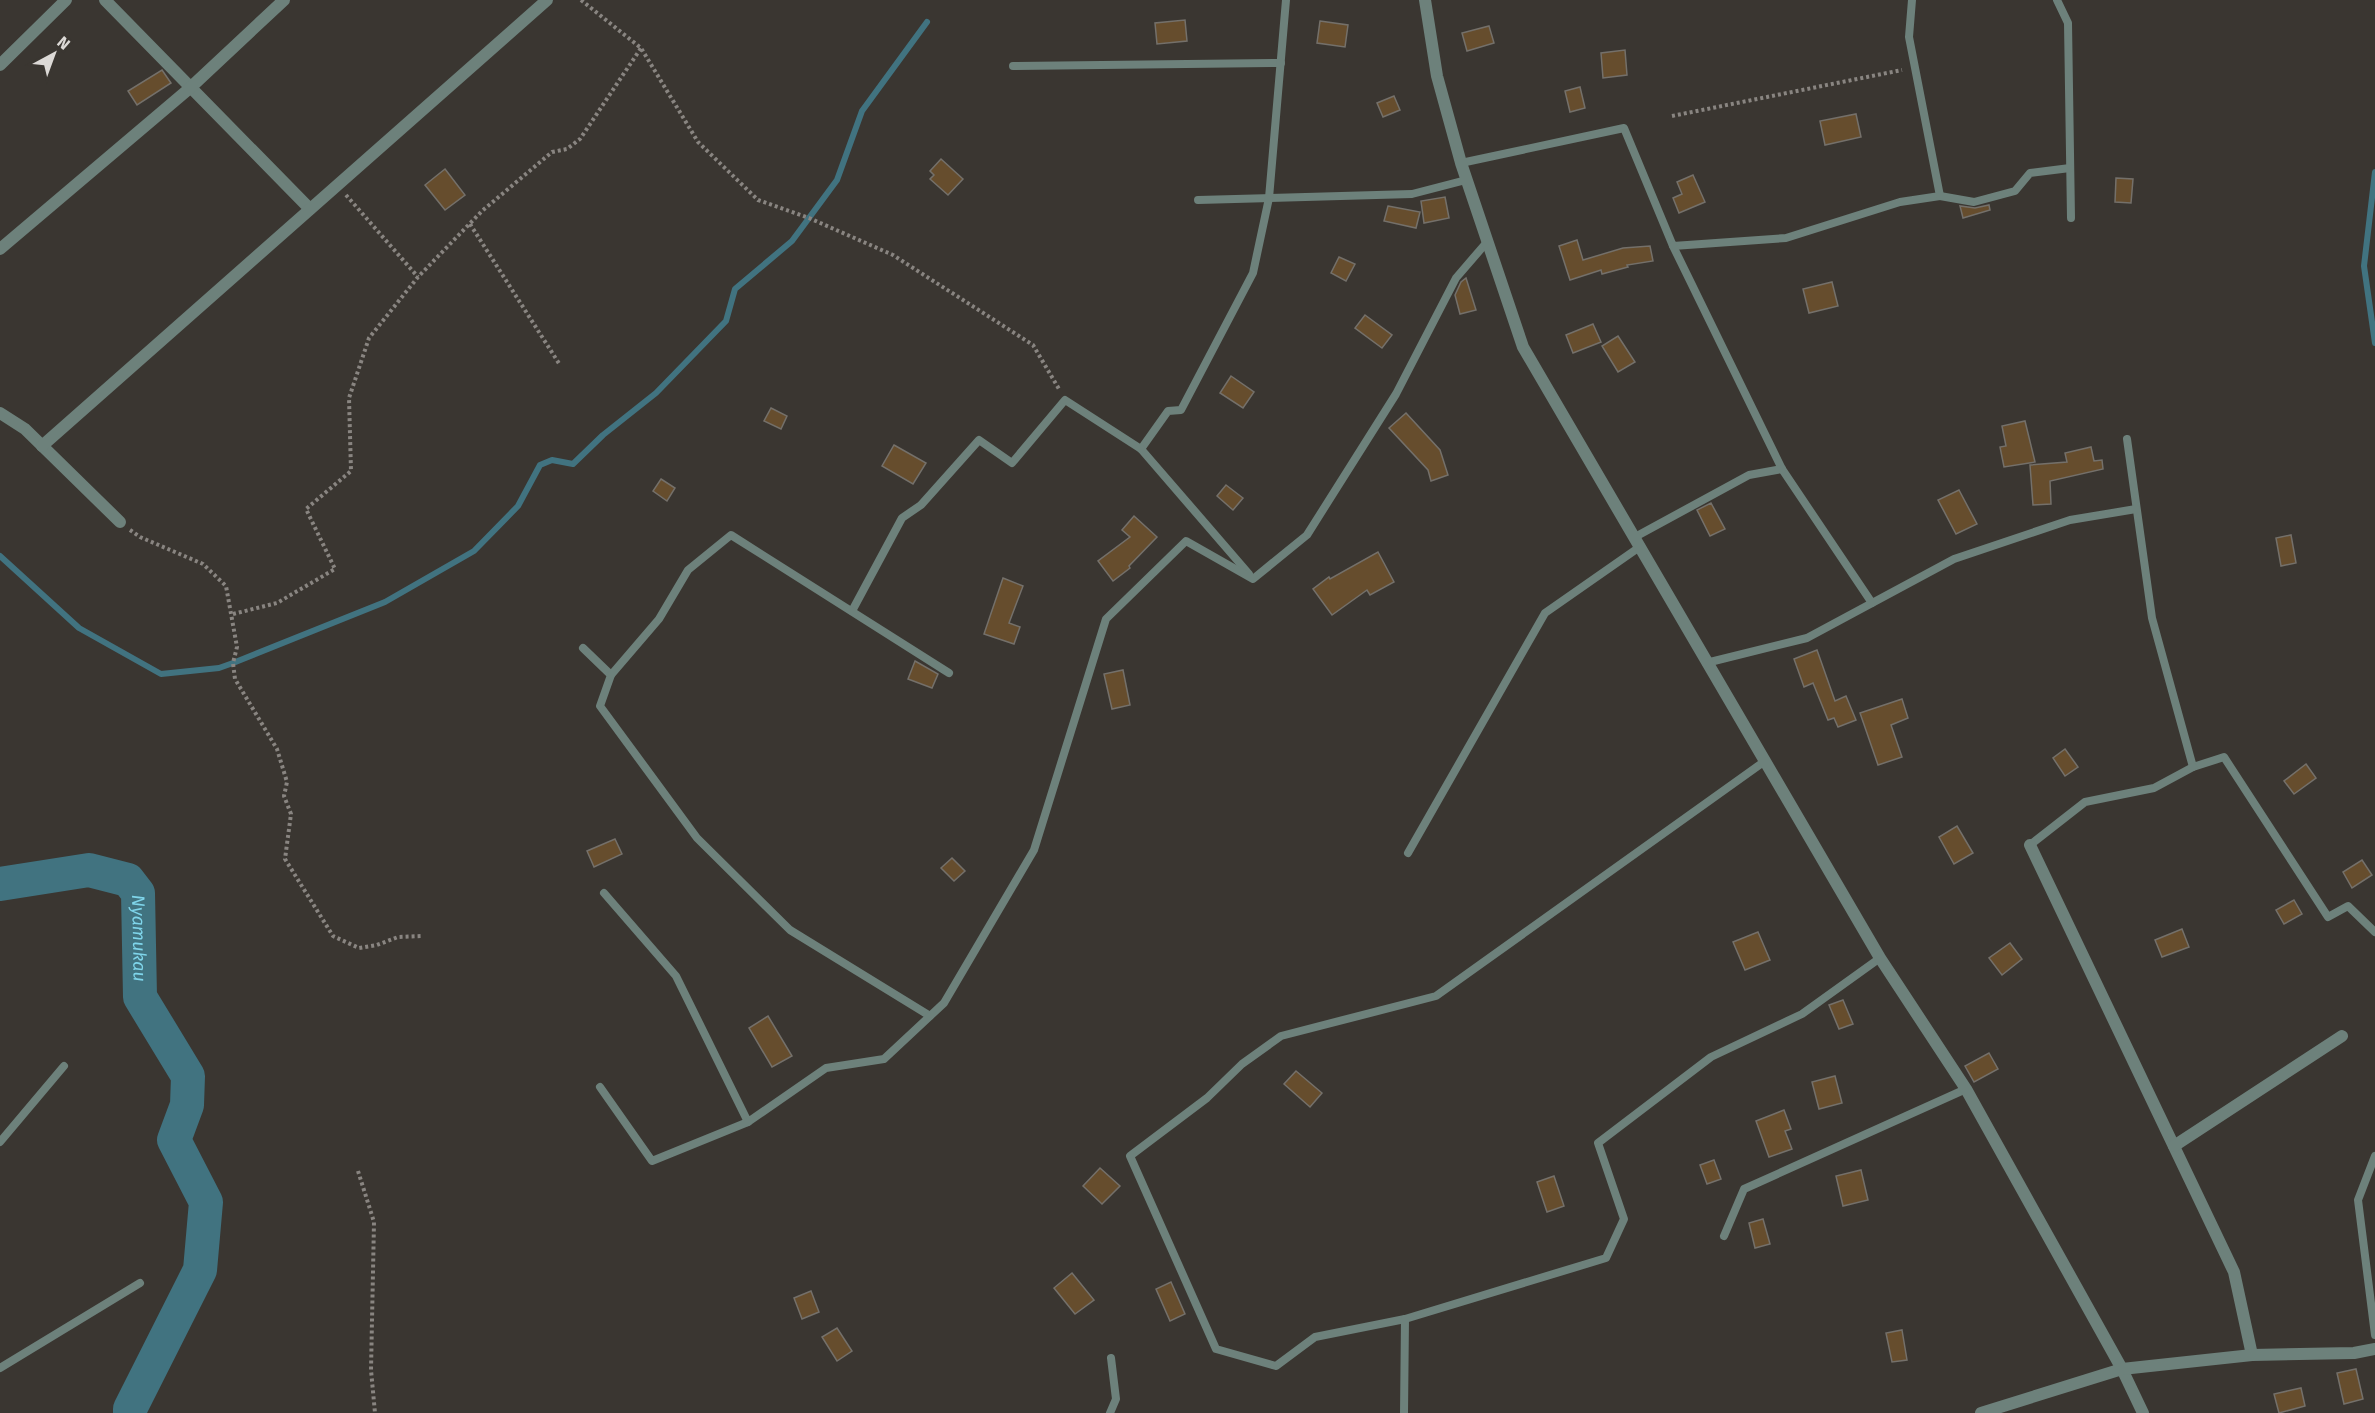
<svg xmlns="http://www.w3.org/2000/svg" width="2375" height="1413" font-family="'Fira Sans',sans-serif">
	<rect width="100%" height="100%" fill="#3a3631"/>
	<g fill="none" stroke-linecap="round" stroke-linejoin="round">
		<g stroke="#417380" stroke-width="6">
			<polyline points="2375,172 2364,266 2375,343"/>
			<polyline points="0,556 79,628 161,674 219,668 233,663 385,602 474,551 518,506 540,465 552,460 573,464 603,435 656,393 726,321 735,289 792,241 837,180 862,111 927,22"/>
		</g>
		<path stroke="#417380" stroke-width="34" id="s1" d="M0,884L89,870L128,880L138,893L140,997L188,1076L187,1105L174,1140L206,1202L200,1270L130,1409V1413"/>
	</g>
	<g fill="#664d2d" stroke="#74706a" stroke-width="1.5">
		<polygon points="1185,20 1187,41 1157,44 1155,23"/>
		<polygon points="1320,21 1348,25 1345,47 1317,43"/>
		<polygon points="1489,26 1494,43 1467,51 1462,33"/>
		<polygon points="1625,50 1627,75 1603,78 1601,53"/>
		<polygon points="162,70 171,83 137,105 128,91"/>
		<polygon points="1580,87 1585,108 1570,112 1565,91"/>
		<polygon points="1394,96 1400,110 1383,117 1377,103"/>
		<polygon points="1856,114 1861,137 1825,145 1820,121"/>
		<polygon points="941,159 963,179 948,195 930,179 934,175 930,171"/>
		<polygon points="445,169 465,195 445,210 425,185"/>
		<polygon points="1693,175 1705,202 1679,213 1673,198 1682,194 1677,182"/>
		<polygon points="2116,178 2133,179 2131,203 2115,202"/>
		<polygon points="1445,197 1449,218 1424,223 1421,201"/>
		<polygon points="1989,205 1990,210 1963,218 1960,206 1975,208"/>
		<polygon points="1388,206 1420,212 1416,228 1384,221"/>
		<polygon points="1577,240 1583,260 1623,248 1650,246 1653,261 1627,265 1628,267 1602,274 1601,270 1570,280 1559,246"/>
		<polygon points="1339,257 1355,264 1346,281 1331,273"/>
		<polygon points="1466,278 1476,310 1460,314 1455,295 1461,282"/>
		<polygon points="1832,282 1838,306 1809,313 1803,289"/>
		<polygon points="1365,315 1392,335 1382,348 1355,328"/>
		<polygon points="1593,324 1601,342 1573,353 1566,335"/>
		<polygon points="1618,336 1635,362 1618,372 1602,346"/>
		<polygon points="1231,376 1254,392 1243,408 1220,393"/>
		<polygon points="771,408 787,416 781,429 764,421"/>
		<polygon points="1406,413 1440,450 1448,475 1431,481 1428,470 1389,428"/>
		<polygon points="2025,421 2035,462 2004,467 2000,447 2006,446 2002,426"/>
		<polygon points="894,445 926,463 913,484 882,466"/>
		<polygon points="2091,447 2094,461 2102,460 2103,469 2050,481 2051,504 2033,505 2030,465 2067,462 2065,453"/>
		<polygon points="661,479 675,488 667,501 653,491"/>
		<polygon points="1226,485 1243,498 1233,510 1217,496"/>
		<polygon points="1959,490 1977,524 1956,534 1938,500"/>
		<polygon points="1711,503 1725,529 1710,536 1697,510"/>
		<polygon points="1134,516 1157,537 1129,566 1130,568 1113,581 1098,561 1130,537 1122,530"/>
		<polygon points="2291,535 2296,563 2281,566 2276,538"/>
		<polygon points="1378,552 1394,582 1370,595 1367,590 1332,615 1313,589 1329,577 1330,579"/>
		<polygon points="1003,578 1023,586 1009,623 1020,627 1014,644 984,634"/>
		<polygon points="1817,650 1835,701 1846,696 1856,720 1838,727 1834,718 1828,720 1813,683 1804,687 1794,659"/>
		<polygon points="915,661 938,674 932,688 908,679"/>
		<polygon points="1123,670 1130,705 1112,709 1104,674"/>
		<polygon points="1902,699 1908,718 1891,725 1902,757 1878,765 1860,713"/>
		<polygon points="2065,749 2078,767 2065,776 2053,758"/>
		<polygon points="2306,764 2316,778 2294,794 2284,781"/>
		<polygon points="1957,826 1973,853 1954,864 1939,837"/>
		<polygon points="615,839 622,854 594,867 587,851"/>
		<polygon points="952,858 965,871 954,881 941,868"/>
		<polygon points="2362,860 2372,875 2352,888 2343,872"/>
		<polygon points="2294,900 2302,914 2284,924 2276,910"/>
		<polygon points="2182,929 2189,947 2162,957 2155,940"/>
		<polygon points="1758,932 1770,960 1745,970 1733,942"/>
		<polygon points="2010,943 2022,959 2002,975 1989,958"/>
		<polygon points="1843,1000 1853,1024 1839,1029 1829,1005"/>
		<polygon points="768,1016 792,1056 772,1067 749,1028"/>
		<polygon points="1989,1053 1998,1069 1974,1082 1965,1066"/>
		<polygon points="1296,1071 1322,1093 1310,1107 1284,1084"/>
		<polygon points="1835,1076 1842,1103 1819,1109 1812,1082"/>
		<polygon points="1784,1110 1791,1129 1785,1131 1792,1149 1769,1157 1756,1121"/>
		<polygon points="1714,1160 1721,1179 1707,1184 1700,1165"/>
		<polygon points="1100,1168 1120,1186 1102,1204 1083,1186"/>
		<polygon points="1861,1170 1868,1200 1843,1206 1836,1176"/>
		<polygon points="1554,1176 1564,1206 1547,1212 1537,1182"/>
		<polygon points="1763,1219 1770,1244 1755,1248 1749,1223"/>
		<polygon points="1072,1273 1094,1300 1075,1314 1054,1288"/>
		<polygon points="1171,1282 1185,1314 1170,1321 1156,1289"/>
		<polygon points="811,1291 819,1312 802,1319 794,1298"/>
		<polygon points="837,1328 852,1351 837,1361 822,1337"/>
		<polygon points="1902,1330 1907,1360 1892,1362 1886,1333"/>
		<polygon points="2356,1369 2363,1399 2344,1404 2337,1373"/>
		<polygon points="2301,1388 2305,1406 2279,1413 2274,1394"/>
	</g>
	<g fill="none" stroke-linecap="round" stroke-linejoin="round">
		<g stroke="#898581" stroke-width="4" stroke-dasharray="3 3" stroke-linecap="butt">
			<polyline points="581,0 641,48 698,142 758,200 809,218 893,255 1033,345 1059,389"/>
			<polyline points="1672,116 1902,70"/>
			<polyline points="346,195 418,277"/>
			<polyline points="470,224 560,365"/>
			<polyline points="130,530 140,537 203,564 226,586 237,647 233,663 235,679 277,749 287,782 284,796 291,814 285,859 333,936 359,948 377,945 398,937 422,936"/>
			<polyline points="233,614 277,603 335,569 306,509 351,471 349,398 369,338 418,277 482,211 552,152 567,149 580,139 641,48"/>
			<polyline points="358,1171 374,1222 371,1370 375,1413"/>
		</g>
		<g stroke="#6d817b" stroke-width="8">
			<polyline points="2057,0 2068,23 2071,218"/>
			<polyline points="1013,66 1281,63"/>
			<polyline points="1461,163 1624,128 1673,246 1786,238 1900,202 1940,196 1909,37 1912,0"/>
			<polyline points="1940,196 1974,202 2015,191 2030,173 2070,168"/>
			<polyline points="1198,200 1412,194 1466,180"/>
			<polyline points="1673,246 1782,469 1872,603"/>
			<polyline points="2127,439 2152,618 2193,767 2224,757 2328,917 2348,906 2375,932"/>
			<polyline points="1141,449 1168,411 1181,410 1253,273 1269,198 1286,0"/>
			<polyline points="1635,537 1749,475 1782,469"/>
			<polyline points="852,611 902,518 921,505 979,440 1012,463 1065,400 1141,449 1249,574"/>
			<polyline points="583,648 611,675 600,706 697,838 790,930 930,1016"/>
			<polyline points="1706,663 1807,638 1954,559 2070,520 2136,509"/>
			<polyline points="611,675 659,619 688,570 731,535 949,673"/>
			<polyline points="2030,845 2085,802 2154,788 2193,767"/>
			<polyline points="1408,853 1545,613 1641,546"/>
			<polyline points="604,893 676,976 748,1122 826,1068 884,1059 944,1003 1034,850 1106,619 1186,541 1253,579 1307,535 1396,394 1456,278 1487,242"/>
			<polyline points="600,1087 652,1161 748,1122"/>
			<polyline points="0,1142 64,1066"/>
			<polyline points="2375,1156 2358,1200 2375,1335"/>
			<polyline points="1724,1236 1744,1189 1966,1089"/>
			<polyline points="1405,1319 1315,1337 1276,1366 1216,1349 1130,1156 1207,1098 1242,1064 1281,1036 1436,996 1765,761"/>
			<polyline points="0,1368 140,1283"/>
			<polyline points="1110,1413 1116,1399 1111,1358"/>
			<polyline points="1404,1413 1405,1319 1606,1258 1624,1219 1598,1143 1711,1057 1802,1014 1880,958"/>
		</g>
		<g stroke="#6d817b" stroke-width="12">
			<polyline points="105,0 310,209"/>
			<polyline points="1425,0 1437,76 1461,163 1523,347 1880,958 1966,1089 2122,1369 2143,1413"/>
			<polyline points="0,65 66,0"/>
			<polyline points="0,249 190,88 284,0"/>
			<polyline points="0,413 25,429 120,522"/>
			<polyline points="42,446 547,0"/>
			<polyline points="2030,845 2234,1272 2252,1355"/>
			<polyline points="2174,1146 2342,1036"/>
			<polyline points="1981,1413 2122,1369 2252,1355 2354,1353 2375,1349"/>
		</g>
	</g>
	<g text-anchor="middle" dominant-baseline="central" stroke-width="4.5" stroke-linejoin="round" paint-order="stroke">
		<g font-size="18" font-style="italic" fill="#7fd5ea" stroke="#3a3631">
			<text stroke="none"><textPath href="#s1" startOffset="192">Nyamukau</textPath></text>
		</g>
	</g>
	<g transform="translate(54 54) rotate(41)" stroke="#3a3631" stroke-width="4.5" paint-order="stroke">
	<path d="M0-4.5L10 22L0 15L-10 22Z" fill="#dcd9d6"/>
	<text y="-9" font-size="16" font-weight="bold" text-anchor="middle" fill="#dcd9d6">N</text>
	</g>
</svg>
